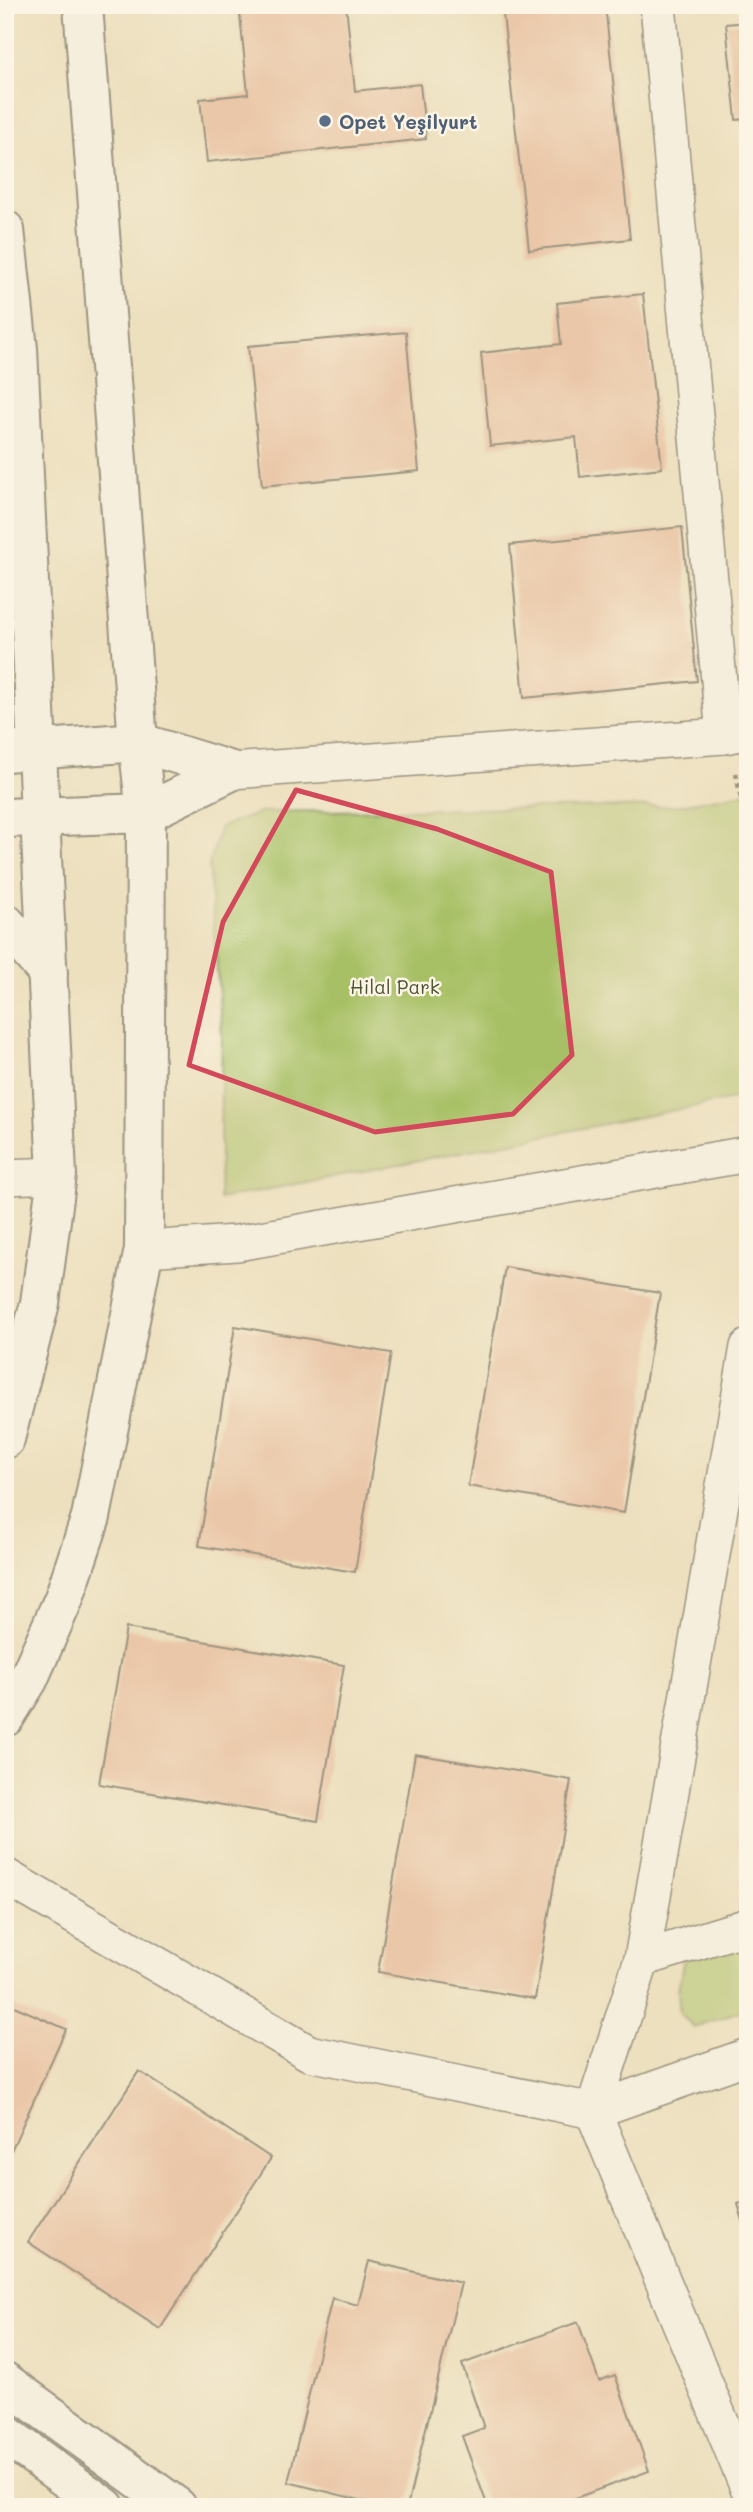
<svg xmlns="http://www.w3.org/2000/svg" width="753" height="2512" font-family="Mali,sans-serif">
	<rect width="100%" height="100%" fill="#fcf5e5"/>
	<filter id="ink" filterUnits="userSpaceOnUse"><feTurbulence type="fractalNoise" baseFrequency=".0143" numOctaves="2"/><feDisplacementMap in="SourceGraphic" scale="14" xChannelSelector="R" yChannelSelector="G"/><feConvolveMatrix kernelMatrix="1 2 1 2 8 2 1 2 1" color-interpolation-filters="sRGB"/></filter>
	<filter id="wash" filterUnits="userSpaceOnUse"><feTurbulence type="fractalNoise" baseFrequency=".00686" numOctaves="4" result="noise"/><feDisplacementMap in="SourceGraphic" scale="28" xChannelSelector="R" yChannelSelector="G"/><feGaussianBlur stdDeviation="1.57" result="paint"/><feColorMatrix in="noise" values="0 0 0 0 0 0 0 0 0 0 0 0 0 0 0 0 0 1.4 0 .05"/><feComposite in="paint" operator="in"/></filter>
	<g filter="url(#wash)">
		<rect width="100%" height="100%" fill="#ede0bf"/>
		<g fill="#a7c065" stroke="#626e40" stroke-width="2">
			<polygon points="748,792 748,1096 219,1199 222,1035 209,865 220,827 262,812 675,806"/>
			<polygon points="748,1925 748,2008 694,2027 680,2014 678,1991 685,1951"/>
		</g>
		<g id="blocks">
			<g fill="#e8a98e">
				<polygon points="239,5 346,5 355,91 420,84 426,139 207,162 200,99 248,94"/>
				<polygon points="502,5 605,5 630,239 529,250"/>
				<polygon points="748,22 748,119 736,120 726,24"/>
				<polygon points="643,294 662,468 580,477 576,437 490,446 481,353 561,344 557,303"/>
				<polygon points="406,332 419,471 262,486 248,346"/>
				<polygon points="682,527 697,681 524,698 510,545"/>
				<polygon points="505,1267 660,1293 624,1513 468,1486"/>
				<polygon points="235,1326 391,1353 355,1572 199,1546"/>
				<polygon points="126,1628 344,1665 318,1821 99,1784"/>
				<polygon points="415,1754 571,1780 535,1999 378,1972"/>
				<polygon points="5,2002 66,2029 5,2164"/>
				<polygon points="139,2071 271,2158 160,2329 28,2242"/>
				<polygon points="748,2201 748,2234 747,2234 738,2204"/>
				<polygon points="369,2261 461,2283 407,2507 388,2507 288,2482 332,2298 358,2305"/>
				<polygon points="578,2322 599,2381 615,2375 649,2471 551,2507 488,2507 462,2436 484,2428 462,2364"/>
			</g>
		</g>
	</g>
	<g filter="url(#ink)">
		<use href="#blocks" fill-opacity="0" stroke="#3b3934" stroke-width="2"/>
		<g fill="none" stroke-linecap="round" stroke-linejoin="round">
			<g stroke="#3b3934" stroke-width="38">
				<g id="street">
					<polyline points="658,5 724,736"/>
					<polyline points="231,771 724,736 747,732"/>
					<polyline points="5,1177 57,1175"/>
					<polyline points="144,1249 237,1243 748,1154"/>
					<polyline points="748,1347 642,1959 593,2111 748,2488"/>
					<polyline points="5,1876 309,2053 593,2111 748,2056"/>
					<polyline points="642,1959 748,1926"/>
				</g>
			</g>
			<g stroke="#3b3934" stroke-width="42">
				<g id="secondary">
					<polyline points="5,230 18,349 57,1175 40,1303 5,1439"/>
					<polyline points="5,752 138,742 231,771"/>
					<polyline points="5,818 146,813 231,771"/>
					<polyline points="5,923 48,973"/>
					<polyline points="5,1717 28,1680 64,1598 91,1517 144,1249 146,813 138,742 83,5"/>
					<polyline points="5,2382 177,2507"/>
					<polyline points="5,2434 105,2507"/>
				</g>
			</g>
			<polyline stroke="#3b3934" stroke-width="4.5" stroke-dasharray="5 5" stroke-linecap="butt" points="736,773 748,837"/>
			<use href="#street" stroke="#fff" stroke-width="35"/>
			<use href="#secondary" stroke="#fff" stroke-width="38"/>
		</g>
	</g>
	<path d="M0 0H753V2512H0ZM296,790L437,829L551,872L572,1055L513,1114L375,1132L189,1065L223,922Z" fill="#ede0bf" fill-opacity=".55" fill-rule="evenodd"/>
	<path fill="none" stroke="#d1495b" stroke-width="5" stroke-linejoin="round" d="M296,790L437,829L551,872L572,1055L513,1114L375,1132L189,1065L223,922Z"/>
	<circle fill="#5c6f8a" stroke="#fcf5e5" stroke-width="2.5" cx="325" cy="121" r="7"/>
	<g text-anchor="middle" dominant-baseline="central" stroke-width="5" stroke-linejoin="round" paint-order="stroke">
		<g font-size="19" font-weight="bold" fill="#4e5e75" stroke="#fcf5e5" text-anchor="start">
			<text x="339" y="121">Opet Yeşilyurt</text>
		</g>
		<g font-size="19" fill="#4d5536" stroke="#fcf5e5">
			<text x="395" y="986">Hilal Park</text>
		</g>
	</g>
	<rect width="753" height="2512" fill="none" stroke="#fcf5e5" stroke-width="28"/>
</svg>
